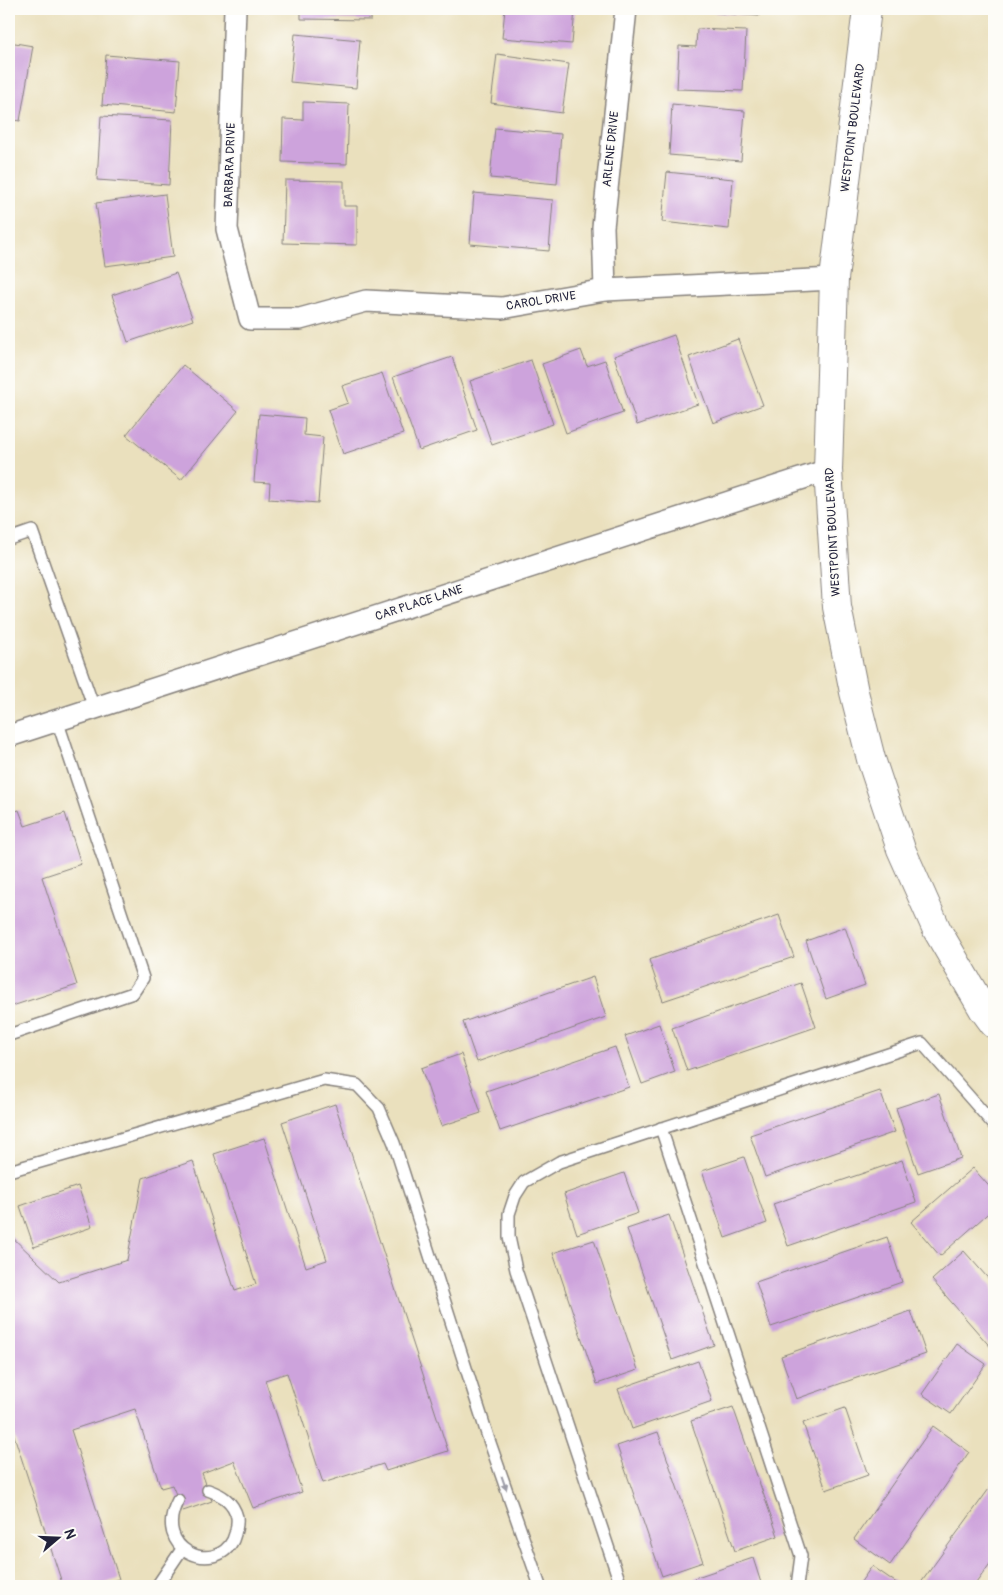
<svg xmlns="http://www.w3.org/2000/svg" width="1003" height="1595" font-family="Pangolin,sans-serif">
	<rect width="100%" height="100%" fill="#fdfcf7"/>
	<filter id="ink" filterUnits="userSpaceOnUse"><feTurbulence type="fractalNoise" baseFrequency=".02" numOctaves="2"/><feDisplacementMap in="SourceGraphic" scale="10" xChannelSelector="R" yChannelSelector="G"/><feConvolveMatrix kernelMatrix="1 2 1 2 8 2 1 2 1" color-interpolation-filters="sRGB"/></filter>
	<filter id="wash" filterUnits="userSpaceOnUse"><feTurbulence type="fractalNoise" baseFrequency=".0096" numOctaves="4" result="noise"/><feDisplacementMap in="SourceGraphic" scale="20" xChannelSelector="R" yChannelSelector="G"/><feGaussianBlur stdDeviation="1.12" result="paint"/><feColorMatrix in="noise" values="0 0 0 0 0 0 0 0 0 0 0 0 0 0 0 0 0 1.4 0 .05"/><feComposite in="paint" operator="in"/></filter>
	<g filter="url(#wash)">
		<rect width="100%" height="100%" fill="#eae0bd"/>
		<g id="blocks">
			<g fill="#cda3dc">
				<polygon points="301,9 371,9 371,20 301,19"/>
				<polygon points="505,9 575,9 572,44 502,38"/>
				<polygon points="684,9 760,9 759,16 684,10"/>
				<polygon points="697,29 746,31 743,91 677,89 679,46 696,47"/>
				<polygon points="295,34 360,40 356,88 290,82"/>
				<polygon points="9,42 33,46 20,121 9,119"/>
				<polygon points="497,54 569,64 562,113 491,103"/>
				<polygon points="106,55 180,61 176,112 102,105"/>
				<polygon points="303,102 349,104 347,164 282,162 283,119 303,120"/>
				<polygon points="672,104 745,111 741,161 669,155"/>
				<polygon points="101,116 172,120 169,185 97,180"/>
				<polygon points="495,128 561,134 557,184 490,178"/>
				<polygon points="667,172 733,179 729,229 662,222"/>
				<polygon points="285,180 344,181 344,206 357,206 357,245 283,243"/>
				<polygon points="474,193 553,200 549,251 470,244"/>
				<polygon points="165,194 173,257 105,266 96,203"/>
				<polygon points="176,273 193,320 128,342 112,295"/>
				<polygon points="674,335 698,404 637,425 614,356"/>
				<polygon points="738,339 763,405 713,423 689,357"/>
				<polygon points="581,350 587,366 605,360 623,413 566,433 542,364"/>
				<polygon points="452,357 477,430 419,450 393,377"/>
				<polygon points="531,360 553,424 492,445 470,381"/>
				<polygon points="183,365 238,411 181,480 126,435"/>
				<polygon points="382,373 403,434 343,454 328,410 348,403 342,386"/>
				<polygon points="259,414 305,418 304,435 323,437 318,503 269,499 270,483 254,482"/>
				<polygon points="19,810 25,826 65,813 81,864 42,877 77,985 9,1007 9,813"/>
				<polygon points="779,915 794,957 663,1001 649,960"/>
				<polygon points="845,927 865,985 826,999 806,941"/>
				<polygon points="593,977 606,1017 477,1062 463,1022"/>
				<polygon points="801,983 816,1027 687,1071 672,1028"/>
				<polygon points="659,1024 675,1072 642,1084 625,1036"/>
				<polygon points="615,1047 629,1087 500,1131 486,1091"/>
				<polygon points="461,1054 481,1113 441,1126 421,1068"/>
				<polygon points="880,1091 895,1132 765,1177 750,1135"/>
				<polygon points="939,1094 961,1158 918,1173 896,1108"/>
				<polygon points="335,1104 448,1451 386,1471 383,1464 323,1483 287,1373 265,1380 302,1492 253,1508 234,1461 202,1473 212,1501 183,1511 172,1485 161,1488 135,1409 71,1430 119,1579 96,1586 63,1586 9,1420 9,1234 59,1282 127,1260 143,1178 193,1161 235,1291 256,1284 214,1154 264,1138 306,1267 327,1260 282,1122"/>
				<polygon points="744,1157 767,1223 725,1238 702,1171"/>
				<polygon points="902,1160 916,1202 788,1246 773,1204"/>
				<polygon points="973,1168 994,1192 994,1208 940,1256 911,1222"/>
				<polygon points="624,1173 638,1213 577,1234 564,1194"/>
				<polygon points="78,1186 92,1227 34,1247 20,1206"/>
				<polygon points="669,1215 714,1345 672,1360 627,1229"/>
				<polygon points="887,1237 902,1282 771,1327 756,1282"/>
				<polygon points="594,1240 638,1370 597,1384 553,1253"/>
				<polygon points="964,1251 994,1285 994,1351 932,1280"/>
				<polygon points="911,1311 926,1354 796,1399 781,1356"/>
				<polygon points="957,1344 986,1364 951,1414 922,1394"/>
				<polygon points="698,1361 712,1401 632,1429 618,1389"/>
				<polygon points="733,1407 778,1536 735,1551 691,1421"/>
				<polygon points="845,1408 868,1475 826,1490 803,1423"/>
				<polygon points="933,1426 969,1452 890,1565 854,1539"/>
				<polygon points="658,1432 703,1562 662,1576 617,1446"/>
				<polygon points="994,1482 994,1558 974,1586 923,1586 920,1584"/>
				<polygon points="753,1558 762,1586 697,1586 694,1578"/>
				<polygon points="872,1566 901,1586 858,1586"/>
			</g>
		</g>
	</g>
	<g filter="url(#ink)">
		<use href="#blocks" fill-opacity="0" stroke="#86817c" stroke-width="1"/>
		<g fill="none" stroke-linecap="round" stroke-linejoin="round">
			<g stroke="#86817c" stroke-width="14">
				<g id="service">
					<polyline points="9,539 32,531 94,708"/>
					<polyline points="9,1035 133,993 143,978 57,720"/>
					<polyline points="661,1128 801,1556 797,1586"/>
					<polyline points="9,1171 324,1080 357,1085 379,1108 394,1143 488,1437 540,1586"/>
					<path d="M178,1500C151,1550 215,1576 233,1540C236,1532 238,1525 237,1517C233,1501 222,1495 208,1490"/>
					<polyline points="157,1586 182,1549"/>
					<polyline points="621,1586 516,1270 509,1237 509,1214 515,1196 524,1182 559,1162 922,1043 994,1125"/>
				</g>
			</g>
			<g stroke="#86817c" stroke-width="24">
				<g id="minor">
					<polyline points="235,9 227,229 250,319 300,319 366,301 502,308 605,290 834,279"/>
					<polyline points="605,290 603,227 626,9"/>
					<polyline points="9,736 828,470"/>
				</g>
			</g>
			<g stroke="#86817c" stroke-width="30">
				<polyline id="tertiary" points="867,9 834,279 828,470 837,607 854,692 871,759 901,849 937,930 983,1009 994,1024"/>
			</g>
			<use href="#service" stroke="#fff" stroke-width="11"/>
			<use href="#minor" stroke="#fff" stroke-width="21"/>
			<use href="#tertiary" stroke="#fff" stroke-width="28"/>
		</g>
		<defs><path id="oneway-solid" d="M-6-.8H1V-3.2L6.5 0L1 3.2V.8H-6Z" transform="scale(1.25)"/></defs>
		<use fill="#9c9ca7" href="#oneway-solid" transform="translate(504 1483) rotate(71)"/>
	</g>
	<g text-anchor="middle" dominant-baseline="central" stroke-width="4" stroke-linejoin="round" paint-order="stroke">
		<g font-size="12" fill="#22223b" stroke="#fdfcf7">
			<text transform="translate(853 128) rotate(-83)">WESTPOINT BOULEVARD</text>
			<text transform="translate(611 149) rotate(-84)">ARLENE DRIVE</text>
			<text transform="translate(230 165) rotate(-88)">BARBARA DRIVE</text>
			<text transform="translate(541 301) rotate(-9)">CAROL DRIVE</text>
			<text transform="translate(833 532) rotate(-93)">WESTPOINT BOULEVARD</text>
			<text transform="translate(419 603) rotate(-18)">CAR PLACE LANE</text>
		</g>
	</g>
	<rect width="1003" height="1595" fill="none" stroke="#fdfcf7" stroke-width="30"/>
	<g transform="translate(58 1538) rotate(71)" stroke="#fdfcf7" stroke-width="4" paint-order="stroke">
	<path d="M0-4L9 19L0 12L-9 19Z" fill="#22223b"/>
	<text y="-8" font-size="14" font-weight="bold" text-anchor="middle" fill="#22223b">N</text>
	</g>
</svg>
